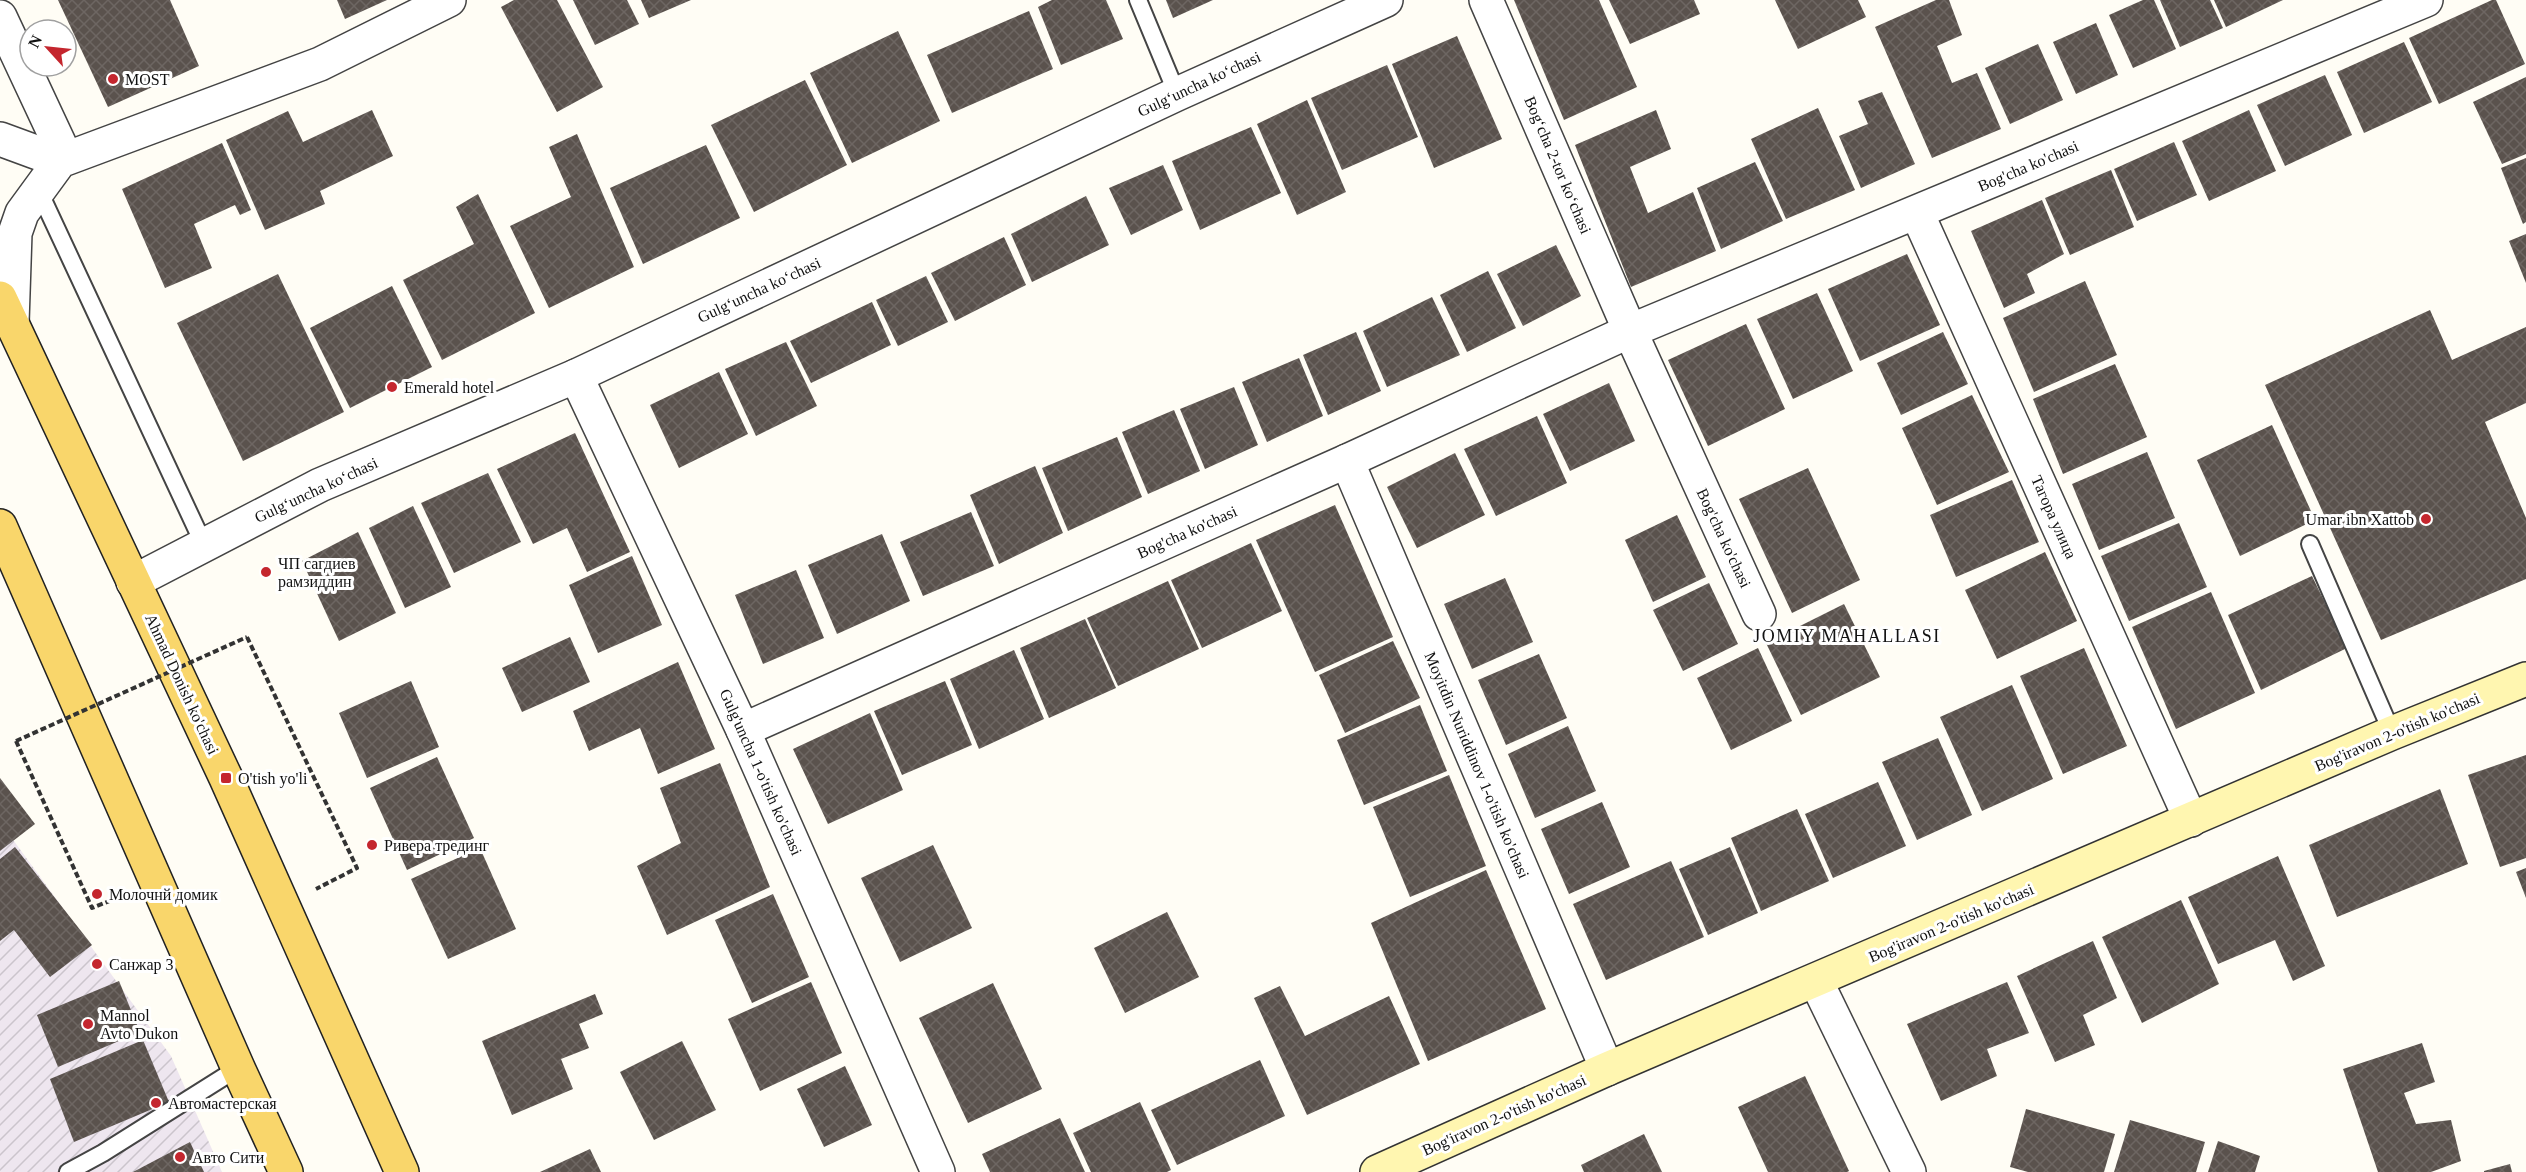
<svg xmlns="http://www.w3.org/2000/svg" width="2526" height="1172" font-family="Georgia,serif">
	<defs>
		<pattern id="industrial-furrows" width="10" height="10" patternUnits="userSpaceOnUse" patternTransform="scale(1.5)"><rect width="10" height="10" fill="#eee6ef"/><path d="M-1 1l2-2M0 10L10 0M9 11l2-2" fill="none" stroke="#cbc4cc"/></pattern>
		<pattern id="building-cross-hatch" width="8" height="8" patternUnits="userSpaceOnUse" patternTransform="scale(1.5)"><rect width="8" height="8" fill="#5a524d"/><path d="M0 0l8 8M0 8l8-8" fill="none" stroke="#6d6662"/></pattern>
	</defs>
	<rect width="100%" height="100%" fill="#fffdf5"/>
	<polygon fill="url(#industrial-furrows)" points="0,822 171,1056 222,1172 0,1172"/>
	<g fill="url(#building-cross-hatch)">
		<polygon points="58,0 170,0 199,66 108,107"/>
		<polygon points="337,0 387,0 345,19"/>
		<polygon points="514,0 557,0 603,87 557,112 501,7"/>
		<polygon points="573,0 627,0 639,24 595,45"/>
		<polygon points="641,0 691,0 649,18"/>
		<polygon points="1052,0 1106,0 1123,39 1061,65 1038,7"/>
		<polygon points="1166,0 1213,0 1173,18"/>
		<polygon points="1514,0 1599,0 1637,87 1564,120"/>
		<polygon points="1609,0 1694,0 1700,14 1630,44"/>
		<polygon points="1775,0 1858,0 1866,17 1798,49"/>
		<polygon points="1936,0 1949,0 1962,35 1937,46 1952,83 1977,73 2001,129 1932,158 1875,27"/>
		<polygon points="2143,0 2154,0 2176,49 2133,68 2109,15"/>
		<polygon points="2160,0 2210,0 2223,28 2180,47"/>
		<polygon points="2214,0 2283,0 2226,27"/>
		<polygon points="2492,0 2496,0 2525,64 2439,104 2409,38"/>
		<polygon points="1029,11 1053,69 952,113 927,55"/>
		<polygon points="2096,23 2118,75 2076,94 2053,42"/>
		<polygon points="898,31 940,121 852,163 810,73"/>
		<polygon points="1457,36 1502,139 1434,168 1392,64"/>
		<polygon points="2404,42 2432,102 2364,133 2337,72"/>
		<polygon points="2038,44 2063,100 2010,124 1985,68"/>
		<polygon points="1387,65 1418,137 1342,170 1311,98"/>
		<polygon points="2325,75 2352,135 2285,166 2257,105"/>
		<polygon points="2526,77 2526,154 2502,164 2473,102"/>
		<polygon points="805,80 847,165 754,212 711,125"/>
		<polygon points="1882,92 1915,164 1861,188 1839,136 1868,124 1858,101"/>
		<polygon points="1307,100 1346,192 1297,215 1257,124"/>
		<polygon points="1818,108 1855,190 1786,219 1751,139"/>
		<polygon points="372,110 393,156 320,191 325,204 265,230 226,140 288,111 303,142"/>
		<polygon points="1656,110 1671,149 1630,167 1648,213 1693,192 1716,251 1631,287 1575,145"/>
		<polygon points="2249,110 2276,171 2209,201 2182,141"/>
		<polygon points="1251,127 1281,193 1200,230 1172,161"/>
		<polygon points="577,134 634,267 549,308 510,226 571,197 549,147"/>
		<polygon points="2174,142 2197,195 2137,221 2114,169"/>
		<polygon points="222,143 251,210 240,215 235,205 194,224 212,268 165,288 122,189"/>
		<polygon points="706,145 740,218 643,264 610,188"/>
		<polygon points="2526,158 2526,222 2523,224 2501,168"/>
		<polygon points="1755,162 1783,221 1721,249 1697,188"/>
		<polygon points="1163,165 1183,210 1131,235 1109,188"/>
		<polygon points="2111,170 2134,227 2070,255 2045,198"/>
		<polygon points="478,194 535,313 442,360 403,280 474,244 456,207"/>
		<polygon points="1086,196 1109,245 1032,282 1011,234"/>
		<polygon points="2042,200 2064,254 2027,274 2035,293 2004,308 1971,231"/>
		<polygon points="2526,234 2526,283 2509,241"/>
		<polygon points="1004,237 1026,285 955,321 931,273"/>
		<polygon points="1556,245 1581,296 1523,326 1497,274"/>
		<polygon points="1907,254 1940,325 1860,361 1828,289"/>
		<polygon points="1488,271 1516,328 1467,352 1440,295"/>
		<polygon points="278,274 344,412 243,461 177,323"/>
		<polygon points="926,276 948,322 898,346 876,300"/>
		<polygon points="2085,281 2117,355 2034,392 2003,318"/>
		<polygon points="392,286 432,367 350,408 310,328"/>
		<polygon points="1817,293 1853,371 1793,399 1757,319"/>
		<polygon points="1432,297 1460,355 1387,387 1363,331"/>
		<polygon points="872,302 891,345 811,383 790,341"/>
		<polygon points="2430,310 2452,360 2526,327 2526,403 2485,422 2526,518 2526,579 2381,640 2265,385"/>
		<polygon points="1746,324 1785,409 1708,446 1668,360"/>
		<polygon points="1356,332 1381,391 1328,415 1303,355"/>
		<polygon points="1943,332 1968,384 1901,415 1877,363"/>
		<polygon points="786,342 817,406 756,436 725,369"/>
		<polygon points="1299,358 1323,416 1267,442 1242,382"/>
		<polygon points="2115,364 2147,437 2063,474 2033,399"/>
		<polygon points="719,372 748,434 679,468 650,405"/>
		<polygon points="1609,383 1635,441 1570,471 1543,414"/>
		<polygon points="1234,387 1258,445 1205,469 1180,409"/>
		<polygon points="1972,395 2009,472 1937,505 1902,428"/>
		<polygon points="1174,410 1200,471 1148,494 1122,432"/>
		<polygon points="1537,416 1567,483 1496,516 1464,449"/>
		<polygon points="2272,425 2315,520 2240,556 2197,460"/>
		<polygon points="575,433 630,552 587,572 567,528 533,544 497,469"/>
		<polygon points="1117,437 1142,497 1068,531 1042,468"/>
		<polygon points="2147,452 2175,518 2099,550 2072,484"/>
		<polygon points="1455,453 1485,515 1417,548 1387,487"/>
		<polygon points="1035,466 1063,533 999,564 970,495"/>
		<polygon points="1808,468 1860,580 1792,613 1739,499"/>
		<polygon points="488,473 521,542 454,573 421,503"/>
		<polygon points="2012,480 2039,542 1956,577 1930,515"/>
		<polygon points="1335,505 1393,637 1315,672 1256,540"/>
		<polygon points="413,506 451,587 405,608 369,528"/>
		<polygon points="971,512 994,566 923,596 900,542"/>
		<polygon points="1677,515 1706,577 1653,602 1625,540"/>
		<polygon points="2179,523 2207,587 2129,621 2101,556"/>
		<polygon points="358,532 396,613 339,641 302,561"/>
		<polygon points="882,534 910,601 837,634 808,565"/>
		<polygon points="1251,543 1282,611 1202,648 1171,580"/>
		<polygon points="2045,552 2077,621 1997,659 1965,590"/>
		<polygon points="632,556 662,625 598,653 569,585"/>
		<polygon points="796,570 824,638 763,664 735,595"/>
		<polygon points="2312,576 2347,648 2261,690 2228,615"/>
		<polygon points="1505,578 1533,642 1472,669 1444,604"/>
		<polygon points="1168,581 1199,649 1118,686 1087,618"/>
		<polygon points="1709,583 1738,644 1683,671 1653,610"/>
		<polygon points="2211,592 2255,693 2176,729 2132,627"/>
		<polygon points="1844,604 1880,677 1801,715 1766,643"/>
		<polygon points="1085,619 1116,688 1049,718 1020,648"/>
		<polygon points="570,637 590,682 522,712 502,668"/>
		<polygon points="1393,641 1420,698 1345,733 1319,675"/>
		<polygon points="1758,648 1792,721 1731,750 1697,678"/>
		<polygon points="2084,648 2127,746 2063,774 2020,676"/>
		<polygon points="1014,650 1044,719 979,749 950,679"/>
		<polygon points="1539,654 1567,718 1506,745 1478,680"/>
		<polygon points="678,662 715,749 658,774 640,728 589,751 573,711"/>
		<polygon points="411,681 439,747 367,778 339,713"/>
		<polygon points="945,681 972,745 902,775 874,711"/>
		<polygon points="2012,685 2053,779 1982,811 1940,717"/>
		<polygon points="1420,705 1447,771 1364,805 1337,740"/>
		<polygon points="870,713 903,790 828,824 793,749"/>
		<polygon points="1568,726 1596,791 1535,818 1508,754"/>
		<polygon points="1938,738 1972,815 1917,840 1882,762"/>
		<polygon points="2526,755 2526,858 2500,867 2468,775"/>
		<polygon points="437,757 474,838 407,870 370,788"/>
		<polygon points="720,763 770,887 667,935 637,866 681,843 660,788"/>
		<polygon points="1449,775 1486,866 1410,897 1373,807"/>
		<polygon points="0,778 35,824 0,851"/>
		<polygon points="1878,782 1906,846 1833,878 1805,814"/>
		<polygon points="2440,789 2468,864 2337,917 2309,845"/>
		<polygon points="1602,802 1630,867 1569,894 1541,829"/>
		<polygon points="1797,809 1829,881 1761,911 1731,838"/>
		<polygon points="933,845 972,928 900,962 861,878"/>
		<polygon points="15,847 92,945 50,977 14,930 0,941 0,859"/>
		<polygon points="1730,847 1758,913 1708,935 1679,869"/>
		<polygon points="480,848 516,929 448,959 411,879"/>
		<polygon points="2278,856 2325,966 2293,981 2275,940 2218,964 2188,897"/>
		<polygon points="1671,861 1704,937 1606,980 1573,904"/>
		<polygon points="2526,868 2526,898 2516,872"/>
		<polygon points="1486,870 1546,1009 1428,1061 1371,923"/>
		<polygon points="773,894 809,977 752,1003 715,920"/>
		<polygon points="2181,900 2219,984 2142,1023 2102,937"/>
		<polygon points="1167,912 1199,977 1125,1013 1094,948"/>
		<polygon points="2093,941 2117,998 2083,1015 2095,1045 2055,1062 2017,976"/>
		<polygon points="119,981 140,1032 58,1067 37,1015"/>
		<polygon points="811,982 842,1053 760,1091 728,1019"/>
		<polygon points="2007,982 2029,1033 1987,1049 1997,1076 1941,1101 1907,1024"/>
		<polygon points="993,983 1042,1089 968,1123 919,1018"/>
		<polygon points="1280,986 1305,1036 1389,996 1420,1064 1307,1115 1254,998"/>
		<polygon points="595,994 603,1014 579,1024 589,1048 561,1059 573,1089 512,1115 482,1041"/>
		<polygon points="143,1040 169,1102 74,1142 50,1079"/>
		<polygon points="682,1041 716,1110 654,1140 620,1072"/>
		<polygon points="2422,1043 2435,1082 2404,1093 2416,1124 2451,1120 2461,1161 2431,1172 2378,1172 2343,1069"/>
		<polygon points="1260,1060 1285,1116 1177,1165 1151,1110"/>
		<polygon points="845,1066 872,1125 824,1147 797,1089"/>
		<polygon points="1805,1076 1849,1171 1847,1172 1768,1172 1738,1107"/>
		<polygon points="1140,1102 1171,1170 1167,1172 1091,1172 1073,1133"/>
		<polygon points="2026,1109 2115,1134 2104,1172 2028,1172 2010,1167"/>
		<polygon points="1060,1118 1085,1172 990,1172 982,1154"/>
		<polygon points="2130,1120 2205,1142 2196,1172 2114,1172"/>
		<polygon points="1644,1134 1662,1172 1584,1172 1581,1165"/>
		<polygon points="2218,1141 2260,1156 2255,1172 2208,1172"/>
		<polygon points="190,1142 204,1172 133,1172"/>
		<polygon points="590,1149 601,1172 540,1172"/>
		<polygon points="2510,1164 2512,1172 2484,1172 2484,1171"/>
	</g>
	<g fill="none" stroke-linecap="round" stroke-linejoin="round">
		<g stroke="#444" stroke-width="20">
			<g id="lane">
				<polyline points="1138,0 1177,94"/>
				<polyline points="38,189 204,545"/>
				<polyline points="2310,544 2392,733"/>
				<polyline points="68,1172 103,1153 238,1068"/>
			</g>
		</g>
		<g stroke="#444" stroke-width="36">
			<g id="street">
				<polyline points="1486,0 1630,331 1759,614"/>
				<polyline points="0,17 66,158"/>
				<polyline points="0,139 60,161"/>
				<polyline points="1917,213 2191,820"/>
				<polyline points="12,323 15,233 22,213 60,161 320,64 449,0"/>
				<polyline points="576,376 743,730 938,1172"/>
				<polyline points="1347,461 1607,1069"/>
				<polyline points="133,582 320,485 576,376 1177,94 1386,0"/>
				<polyline points="743,730 1347,461 1630,331 2426,0"/>
				<polyline points="1816,981 1909,1172"/>
			</g>
		</g>
		<g stroke="#333" stroke-width="36">
			<polyline id="secondary" points="1377,1172 1607,1069 2392,733 2526,679"/>
		</g>
		<g stroke="#222" stroke-width="36">
			<g id="primary">
				<polyline points="0,298 226,778 402,1172"/>
				<polyline points="0,526 238,1068 286,1172"/>
			</g>
		</g>
		<g stroke="#333" stroke-width="4" stroke-dasharray="6 3" stroke-linecap="butt">
			<polyline points="247,637 357,868 316,889"/>
			<polyline points="16,741 92,908 122,896"/>
		</g>
		<use href="#lane" stroke="#fff" stroke-width="16"/>
		<use href="#street" stroke="#fff" stroke-width="33"/>
		<use href="#secondary" stroke="#fff6b0" stroke-width="33"/>
		<use href="#primary" stroke="#f9d66b" stroke-width="33"/>
		<polyline stroke="#333" stroke-width="4" stroke-dasharray="6 3" stroke-linecap="butt" points="16,741 247,637"/>
	</g>
	<g fill="#c4262e" stroke="#fff" stroke-width="2">
		<circle cx="113" cy="79" r="6"/>
		<circle cx="392" cy="387" r="6"/>
		<circle cx="2426" cy="519" r="6"/>
		<circle cx="266" cy="572" r="6"/>
		<rect x="220" y="772" width="12" height="12" rx="3"/>
		<circle cx="372" cy="845" r="6"/>
		<circle cx="97" cy="894" r="6"/>
		<circle cx="97" cy="964" r="6"/>
		<circle cx="88" cy="1024" r="6"/>
		<circle cx="156" cy="1103" r="6"/>
		<circle cx="180" cy="1157" r="6"/>
	</g>
	<g text-anchor="middle" dominant-baseline="central" stroke-width="6" stroke-linejoin="round" paint-order="stroke">
		<g font-size="16" fill="#111" stroke="#fff" text-anchor="start">
			<text x="125" y="79">MOST</text>
			<text x="404" y="387">Emerald hotel</text>
			<text x="2414" y="519" text-anchor="end">Umar ibn Xattob</text>
			<text x="278" y="563">ЧП сагдиев<tspan x="278" dy="18">рамзиддин</tspan></text>
			<text x="238" y="778">O'tish yo'li</text>
			<text x="384" y="845">Ривера трединг</text>
			<text x="109" y="894">Молочнй домик</text>
			<text x="109" y="964">Санжар 3</text>
			<text x="100" y="1015">Mannol<tspan x="100" dy="18">Avto Dukon</tspan></text>
			<text x="168" y="1103">Автомастерская</text>
			<text x="192" y="1157">Авто Сити</text>
		</g>
		<g font-size="16" fill="#111" stroke="#fff">
			<text transform="translate(1199 84) rotate(-25)">Gulgʻuncha koʻchasi</text>
			<text transform="translate(1558 165) rotate(67)">Bogʻcha 2-tor koʻchasi</text>
			<text transform="translate(2028 166) rotate(-23)">Bog'cha ko'chasi</text>
			<text transform="translate(759 290) rotate(-25)">Gulgʻuncha koʻchasi</text>
			<text transform="translate(316 490) rotate(-25)">Gulgʻuncha koʻchasi</text>
			<text transform="translate(2054 517) rotate(66)">Тагора улица</text>
			<text transform="translate(1187 532) rotate(-24)">Bog'cha ko'chasi</text>
			<text transform="translate(1724 538) rotate(65)">Bog'cha ko'chasi</text>
			<text transform="translate(182 684) rotate(65)">Ahmad Donish ko'chasi</text>
			<text transform="translate(2397 732) rotate(-23)">Bog'iravon 2-o'tish ko'chasi</text>
			<text transform="translate(1477 765) rotate(67)">Moyitdin Nuriddinov 1-o'tish ko'chasi</text>
			<text transform="translate(761 772) rotate(66)">Gulg'uncha 1-o'tish ko'chasi</text>
			<text transform="translate(1951 923) rotate(-23)">Bog'iravon 2-o'tish ko'chasi</text>
			<text transform="translate(1504 1115) rotate(-24)">Bog'iravon 2-o'tish ko'chasi</text>
		</g>
		<g font-size="18" letter-spacing="1.5" fill="#111" stroke="#fff">
			<text x="1847" y="636">JOMIY MAHALLASI</text>
		</g>
	</g>
	<g transform="translate(48 48) rotate(297)"><circle r="28" fill="#ffffff" stroke="#a0a0a0" stroke-width="1.5"/>
	<path d="M0-4.5L10 22L0 15L-10 22Z" fill="#c4262e"/>
	<text y="-9" font-size="16" font-weight="bold" text-anchor="middle" fill="#111111">N</text>
	</g>
</svg>
